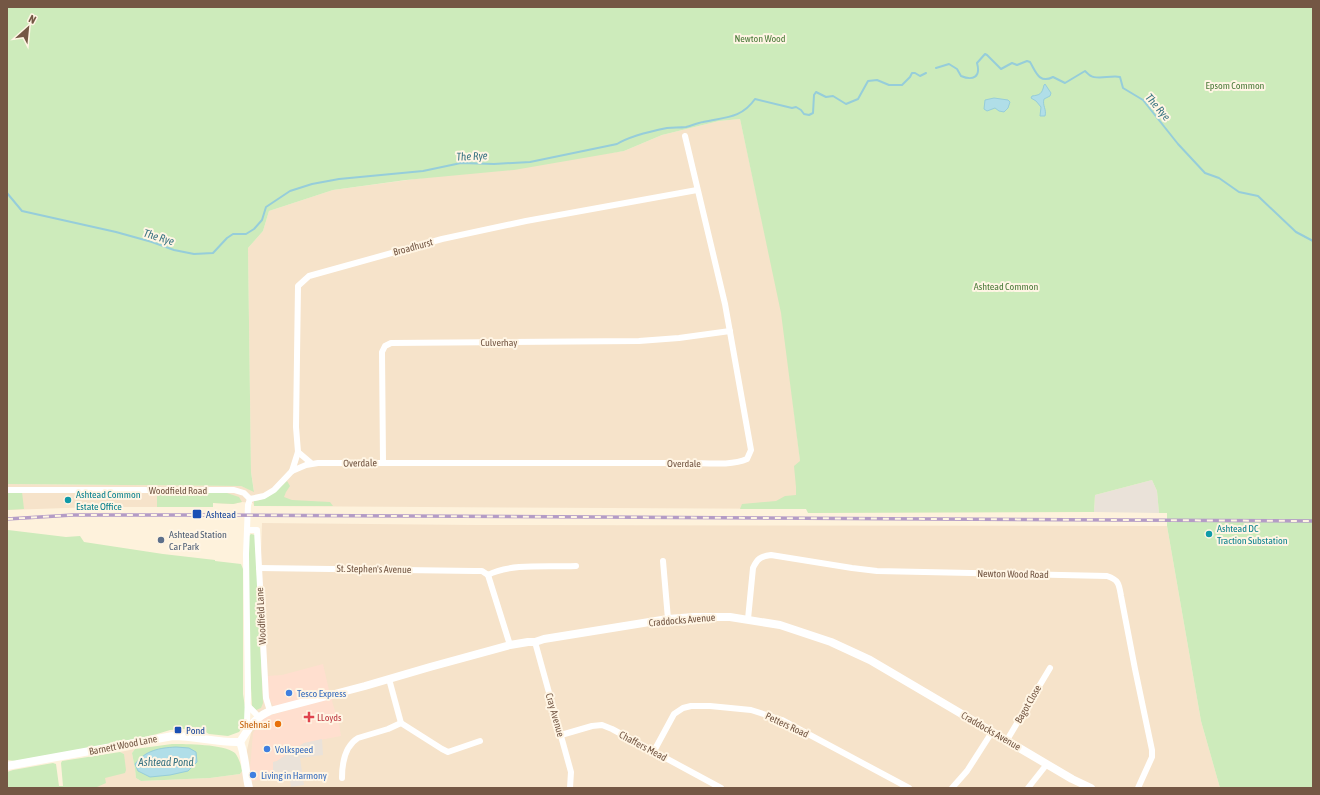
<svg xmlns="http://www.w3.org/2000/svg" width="1320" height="795" font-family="'Asap Condensed',sans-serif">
	<rect width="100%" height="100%" fill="#fef2dc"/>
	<g fill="#f6e3ca">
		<polygon points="740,119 782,313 806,509 254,506 253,503 242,502 233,504 213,503 213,507 96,507 7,510 7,484 241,486 254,491 251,472 248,248 263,231 269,211 333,190 624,151 662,135 719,121"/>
		<polygon points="262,523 477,525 1167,526 1201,721 1220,788 97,788 96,783 124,754 120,752 135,749 132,753 135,769 136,778 141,781 210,778 240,774 242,771 256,712"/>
	</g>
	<g fill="#ffdfcf">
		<polygon points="323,664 329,690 323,692 321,694 274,707 268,697 267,676 282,675"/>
		<polygon points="334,697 332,701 339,724 341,736 304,743 277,761 273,762 273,772 265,772 265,779 252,781 250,768 253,733 262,720 268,716"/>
	</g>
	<g fill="#eae2d9">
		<polygon points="1152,480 1157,491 1159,513 1094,512 1095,495"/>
		<polygon points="322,739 323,755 300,758 304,785 291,787 289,773 273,772 273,762 277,761 304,743"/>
	</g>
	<g fill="#cdebbb">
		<polygon points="7,7 1313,7 1313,788 1220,788 1201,721 1167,526 1167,513 1159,513 1157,491 1152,480 1095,495 1094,512 808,513 806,509 740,509 742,504 776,501 785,496 796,495 796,487 794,466 800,461 781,313 740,119 719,121 662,135 624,151 514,170 406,180 333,190 269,211 263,231 248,248 251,472 254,492 241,486 7,484"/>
		<path d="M287,481L290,486L286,492L284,497L292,500L330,502L333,506H254V501C268,500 277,490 287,481Z"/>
		<polygon points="7,492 22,492 24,509 7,510"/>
		<polygon points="157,492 227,493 239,497 242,502 233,504 213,503 213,507 157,507"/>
		<polygon points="7,522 8,530 66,537 80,536 84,542 163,554 215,560 215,561 241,564 243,569 243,694 246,714 245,723 239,732 228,736 209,734 204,731 184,729 170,730 157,734 123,742 15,761 7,760"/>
		<polygon points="251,534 255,535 263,703 261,708 256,710 252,706 249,651 249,536"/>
		<path d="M172,744C186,744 224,744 235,753C239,758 241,765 242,771L240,774L210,778L141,781L136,778L135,769L132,753L135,749Z"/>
		<polygon points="120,752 124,754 126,770 125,773 105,778 106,783 97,787 97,788 7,788 7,772 13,770 53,763 56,764 59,786 63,786 61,763 62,761"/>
	</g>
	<g fill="#b0dee8" stroke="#96cdda">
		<path d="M1045,84L1051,93L1050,96L1044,99C1042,105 1047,110 1045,116H1040L1041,107L1036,101L1031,98L1032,96C1040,95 1042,94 1044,85Z"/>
		<polygon points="994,98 1008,100 1010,102 1008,108 1004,112 999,111 995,108 987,111 984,109 985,100"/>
		<path d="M176,747L189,748L196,752L197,762L188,771L170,775L150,777L138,771L135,764C146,750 159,748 176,747Z"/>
	</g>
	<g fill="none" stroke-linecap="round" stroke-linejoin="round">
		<g stroke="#96cdda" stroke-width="2">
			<path d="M936,68L949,64L957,69L961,76C973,81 981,77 977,63L985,54L987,55L1001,69L1012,63L1017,65L1027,61L1030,62C1036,72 1039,84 1053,77L1065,83L1085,71C1087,73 1089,75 1091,76C1097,80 1112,75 1120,77L1123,88L1143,100L1178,144L1205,173L1219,178L1239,192L1258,196L1296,232L1313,241"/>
			<path d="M7,193L22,211L116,232L152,242L174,250L194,254L213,253L227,238L233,234H246L254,229L262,220L266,207L290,191L312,184L339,179L423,171L461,163L494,164L530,162L617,144C630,136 652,131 667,128C673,127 679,128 686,127C691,126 697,123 703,122C724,117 741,119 755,99L792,108L796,107L801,110L804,114L809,115L813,113L814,95L816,92L826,97L833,96L846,104L858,99L868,81L877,80L889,85H902L910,77L912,73H915L920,76L926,73"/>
		</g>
		<g stroke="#fff" stroke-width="6">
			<polyline points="298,452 311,463"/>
			<polyline points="383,462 382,352 385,346 391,343 639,341 679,338 730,331"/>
			<path d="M292,471L306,465L318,463H689C706,463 732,466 747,459L751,450L725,304L685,136"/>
			<polyline points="7,490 234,490 244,493 250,499"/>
			<polyline points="250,499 264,496 274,490 292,471 298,452 296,427 298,286 309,276 442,239 526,221 697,190"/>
			<polyline points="247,530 257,530 266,698 270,711"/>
			<polyline points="663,561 668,619"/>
			<path d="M259,568L475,571H482L488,575C509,563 551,567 576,566"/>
			<polyline points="488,575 510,645"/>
			<path d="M748,619L753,568C757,559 761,556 771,555L852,568L877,571L1107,576C1119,580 1119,584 1121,596L1135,669L1152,750V757L1138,788"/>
			<polyline points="535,642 571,772 570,788"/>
			<polyline points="389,679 401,723 442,749 448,752 480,741"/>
			<polyline points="248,706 259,717"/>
			<polyline points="248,728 247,722 248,696 246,554 248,505 250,499"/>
			<polyline points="561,735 592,726 602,725 612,729 721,788"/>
			<polyline points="1007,740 1050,668"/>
			<polyline points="654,751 674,714 683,708 691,706 710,706 751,710 782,720 909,788"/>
			<path d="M342,778C342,763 345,746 358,738L388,729L401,723"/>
			<polyline points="952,788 967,771 992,732"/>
			<polyline points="1028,788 1047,764"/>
		</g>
		<g stroke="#fff" stroke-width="8">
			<path d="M240,742C249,728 255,717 270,711L365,686L430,667L510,645L528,642H535L544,639L668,619L694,617H730L780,625L831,642L870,660L1072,779L1091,788"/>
			<path d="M240,742C246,757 245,772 249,788"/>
			<path d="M7,766L173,736C196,736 218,743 240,742"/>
		</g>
		<g stroke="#b49cc6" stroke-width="3.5">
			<polyline id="rail" points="7,519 73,515 213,515 1313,521"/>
		</g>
		<use href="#rail" stroke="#fff5e4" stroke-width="2" stroke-dasharray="6" stroke-linecap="butt"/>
	</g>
	<g fill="#0f9aa8" stroke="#fff5e4" stroke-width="1.5">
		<circle cx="68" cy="500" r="4"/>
		<circle cx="1209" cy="534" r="4"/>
	</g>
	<g fill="#1a4fb4" stroke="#fff5e4" stroke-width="1.5">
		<rect x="192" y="509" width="10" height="10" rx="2"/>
		<rect x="174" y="726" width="8" height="8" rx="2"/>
	</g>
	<circle fill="#5c6f8a" stroke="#fff5e4" stroke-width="1.5" cx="161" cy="540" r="4"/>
	<g fill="#3f7fe0" stroke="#fff5e4" stroke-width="1.5">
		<circle cx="289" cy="693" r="4"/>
		<circle cx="267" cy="749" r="4"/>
		<circle cx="253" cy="775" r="4"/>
	</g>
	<path fill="#e0444e" stroke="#fff5e4" stroke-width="1.5" d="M307 711h4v4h4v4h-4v4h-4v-4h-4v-4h4z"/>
	<circle fill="#e8710a" stroke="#fff5e4" stroke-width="1.5" cx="278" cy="724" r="4"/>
	<g text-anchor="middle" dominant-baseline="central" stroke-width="4" stroke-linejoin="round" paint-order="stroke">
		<g font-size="10" fill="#4c7b3b" stroke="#fff5e4">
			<text x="760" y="38">Newton Wood</text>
			<text x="1235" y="85">Epsom Common</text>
			<text x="1006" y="286">Ashtead Common</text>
		</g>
		<g font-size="10" fill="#745744" stroke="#fff5e4">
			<text transform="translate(413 247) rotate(-15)">Broadhurst</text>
			<text x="499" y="342">Culverhay</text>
			<text transform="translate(360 463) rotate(-1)">Overdale</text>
			<text x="684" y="463">Overdale</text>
			<text x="178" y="490">Woodfield Road</text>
			<text transform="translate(374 569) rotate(1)">St. Stephen's Avenue</text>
			<text transform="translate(1013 574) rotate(1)">Newton Wood Road</text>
			<text transform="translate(261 616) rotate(-93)">Woodfield Lane</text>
			<text transform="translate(682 620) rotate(-5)">Craddocks Avenue</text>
			<text transform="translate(1028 704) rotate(-60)">Bagot Close</text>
			<text transform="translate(555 715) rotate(74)">Cray Avenue</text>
			<text transform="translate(787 725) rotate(25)">Petters Road</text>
			<text transform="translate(991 731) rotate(30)">Craddocks Avenue</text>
			<text transform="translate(123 745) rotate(-11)">Barnett Wood Lane</text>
			<text transform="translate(643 746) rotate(28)">Chaffers Mead</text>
		</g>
		<g font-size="10" fill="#0d838f" stroke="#fff5e4" text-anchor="start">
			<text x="76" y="494">Ashtead Common<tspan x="76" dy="12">Estate Office</tspan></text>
			<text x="1217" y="528">Ashtead DC<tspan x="1217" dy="12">Traction Substation</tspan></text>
		</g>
		<g font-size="10" fill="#164399" stroke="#fff5e4" text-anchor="start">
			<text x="206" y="514">Ashtead</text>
			<text x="186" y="730">Pond</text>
		</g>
		<g font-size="10" fill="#4e5e75" stroke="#fff5e4" text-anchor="start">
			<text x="169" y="534">Ashtead Station<tspan x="169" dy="12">Car Park</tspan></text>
		</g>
		<g font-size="10" fill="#366cbe" stroke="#fff5e4" text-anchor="start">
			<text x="297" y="693">Tesco Express</text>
			<text x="275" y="749">Volkspeed</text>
			<text x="261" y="775">Living in Harmony</text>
		</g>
		<g font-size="10" fill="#be3a42" stroke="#fff5e4" text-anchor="start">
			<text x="317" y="717">LLoyds</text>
		</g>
		<g font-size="10" fill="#c56008" stroke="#fff5e4" text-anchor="end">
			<text x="270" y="724">Shehnai</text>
		</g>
		<g font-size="11" font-style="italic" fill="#3a7483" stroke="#fff5e4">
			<text transform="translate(1158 107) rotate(49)">The Rye</text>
			<text transform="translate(472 156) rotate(-2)">The Rye</text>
			<text transform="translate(159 237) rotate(17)">The Rye</text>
			<text x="166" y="762">Ashtead Pond</text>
		</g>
	</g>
	<rect width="1320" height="795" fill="none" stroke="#745744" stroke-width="16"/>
	<g transform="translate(28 28) rotate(27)" stroke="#fff5e4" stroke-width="3" paint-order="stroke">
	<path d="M0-3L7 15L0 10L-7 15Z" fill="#745744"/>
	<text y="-6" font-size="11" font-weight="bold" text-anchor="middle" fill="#745744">N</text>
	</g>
</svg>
